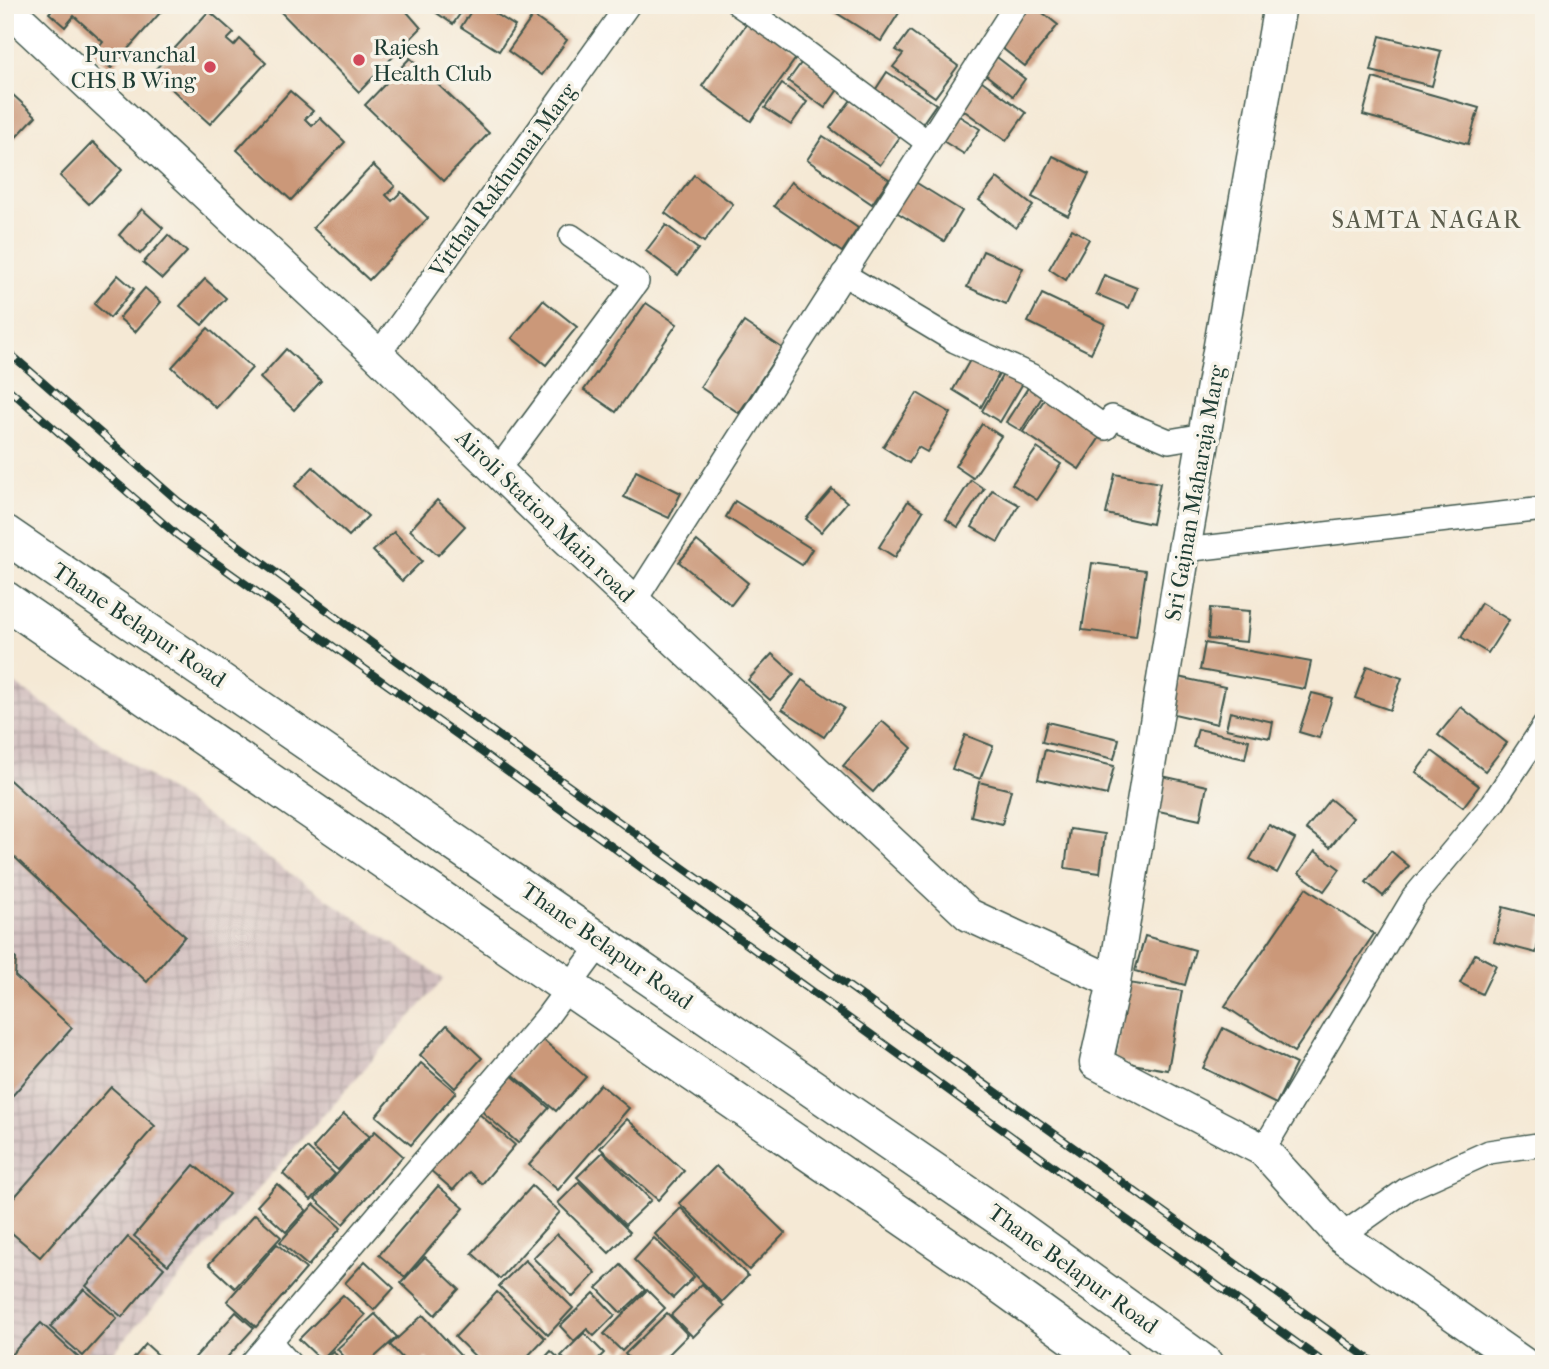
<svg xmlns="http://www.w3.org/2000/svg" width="1549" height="1369" font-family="'IM FELL French Canon',serif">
	<defs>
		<pattern id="industrial-grid" width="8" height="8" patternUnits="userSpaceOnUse" patternTransform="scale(1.75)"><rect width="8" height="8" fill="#d2bfbf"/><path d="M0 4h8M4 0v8" fill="none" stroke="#aa9c9c"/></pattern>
	</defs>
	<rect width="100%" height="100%" fill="#f7f3e8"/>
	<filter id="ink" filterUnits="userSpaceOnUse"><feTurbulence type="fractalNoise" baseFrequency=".0143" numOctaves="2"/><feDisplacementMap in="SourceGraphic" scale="14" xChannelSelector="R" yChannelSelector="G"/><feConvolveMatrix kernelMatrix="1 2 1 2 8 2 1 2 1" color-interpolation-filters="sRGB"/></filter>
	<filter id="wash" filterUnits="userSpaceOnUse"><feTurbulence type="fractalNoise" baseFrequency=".00686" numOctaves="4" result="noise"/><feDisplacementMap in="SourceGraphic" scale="28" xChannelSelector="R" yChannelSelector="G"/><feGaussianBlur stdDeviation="1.57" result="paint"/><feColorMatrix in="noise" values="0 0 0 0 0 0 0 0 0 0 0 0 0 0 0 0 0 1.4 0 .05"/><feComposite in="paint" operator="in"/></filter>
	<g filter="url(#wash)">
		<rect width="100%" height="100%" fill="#f5e9d5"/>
		<polygon fill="url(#industrial-grid)" points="5,677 444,979 103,1364 5,1364"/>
		<g id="blocks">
			<g fill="#cb9879">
				<polygon points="56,5 167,5 111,68 94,53 103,42 74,16 65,27 49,13"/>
				<polygon points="274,5 401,5 421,28 359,92"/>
				<polygon points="425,5 466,5 453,24"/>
				<polygon points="475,5 482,5 515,26 499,51 461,27"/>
				<polygon points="824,5 904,5 881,41"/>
				<polygon points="1028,5 1033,5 1058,25 1025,66 997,44"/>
				<polygon points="209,11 234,33 227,40 234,46 240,39 266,63 210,124 153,72"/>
				<polygon points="533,16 567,40 542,75 508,51"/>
				<polygon points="750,19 799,54 751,121 702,86"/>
				<polygon points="910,31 958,66 935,97 893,67 903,54 896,50"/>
				<polygon points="1380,36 1441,51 1432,86 1371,71"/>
				<polygon points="993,54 1025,79 1013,96 980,70"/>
				<polygon points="410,58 489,133 444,181 365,105"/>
				<polygon points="804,59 841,85 825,108 788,81"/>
				<polygon points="887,72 936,104 920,127 872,95"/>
				<polygon points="975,76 1026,113 1006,141 955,104"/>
				<polygon points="1373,78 1479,108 1468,144 1363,115"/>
				<polygon points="782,84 807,102 791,125 765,108"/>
				<polygon points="290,91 313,111 305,119 312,126 320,118 345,142 291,200 237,150"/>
				<polygon points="12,94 36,116 5,149 5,102"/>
				<polygon points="851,100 900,137 880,165 830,128"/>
				<polygon points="959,116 980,129 964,154 943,141"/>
				<polygon points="823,136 889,179 872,204 807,160"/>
				<polygon points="93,142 122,170 89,204 60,176"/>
				<polygon points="1053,156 1089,174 1068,216 1032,197"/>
				<polygon points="373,165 395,186 386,195 392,201 401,192 428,218 369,280 313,228"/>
				<polygon points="694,175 733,204 704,242 665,213"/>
				<polygon points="997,178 1033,206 1016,228 979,200"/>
				<polygon points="912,180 962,211 944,241 893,210"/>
				<polygon points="791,182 858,228 842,252 774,206"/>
				<polygon points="142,209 163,228 140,254 119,235"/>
				<polygon points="666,225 698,249 678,275 646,251"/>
				<polygon points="1072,229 1089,239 1066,280 1049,269"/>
				<polygon points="168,235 187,252 162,279 143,263"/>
				<polygon points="983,251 1023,268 1006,304 967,287"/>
				<polygon points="118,275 134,289 110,318 94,304"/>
				<polygon points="1104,275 1137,288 1129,308 1096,294"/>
				<polygon points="205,279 226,298 202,325 180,306"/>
				<polygon points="145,288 161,302 135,332 119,318"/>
				<polygon points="1042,294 1105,324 1091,353 1028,322"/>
				<polygon points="543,300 577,327 546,365 512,338"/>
				<polygon points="646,303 677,324 616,412 584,390"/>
				<polygon points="744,322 782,348 739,413 700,387"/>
				<polygon points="208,328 252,368 216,408 172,367"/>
				<polygon points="286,349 321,381 294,410 260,378"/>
				<polygon points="974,353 1002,369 981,407 953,390"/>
				<polygon points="1007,367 1026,378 1000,422 982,411"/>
				<polygon points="1033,380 1047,389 1021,431 1006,422"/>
				<polygon points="917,393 951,413 927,452 918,447 909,463 883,447"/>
				<polygon points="1048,394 1104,431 1079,469 1023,432"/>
				<polygon points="982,424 1001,436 973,478 955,466"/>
				<polygon points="1037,448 1061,464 1037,500 1012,484"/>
				<polygon points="313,467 368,516 349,536 295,486"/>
				<polygon points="636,471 681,493 669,518 624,497"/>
				<polygon points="1115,474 1160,483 1152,524 1106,514"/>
				<polygon points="971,480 984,489 958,527 946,519"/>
				<polygon points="832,489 847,502 821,532 806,519"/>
				<polygon points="992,490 1019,505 998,542 972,527"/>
				<polygon points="437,500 465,526 438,555 410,530"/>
				<polygon points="735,501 812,549 802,565 726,517"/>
				<polygon points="908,501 923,511 895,557 879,547"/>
				<polygon points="394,532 422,561 402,581 373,551"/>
				<polygon points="697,541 748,583 731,605 679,562"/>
				<polygon points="1092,563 1146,570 1136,637 1082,630"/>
				<polygon points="1481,603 1509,620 1488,653 1461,637"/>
				<polygon points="1210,608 1250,611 1247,642 1208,639"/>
				<polygon points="1205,643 1311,662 1305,689 1200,670"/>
				<polygon points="772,654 794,674 770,700 748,680"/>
				<polygon points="1367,666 1402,678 1390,710 1355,698"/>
				<polygon points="1178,677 1225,687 1217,724 1170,713"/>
				<polygon points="802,680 844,708 824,737 782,709"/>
				<polygon points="1312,693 1332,698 1319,738 1299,732"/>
				<polygon points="1461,707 1507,743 1485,771 1438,735"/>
				<polygon points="1230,712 1273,722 1270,738 1226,729"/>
				<polygon points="882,721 912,748 873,792 843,766"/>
				<polygon points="1047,722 1119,739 1114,759 1042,742"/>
				<polygon points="1198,729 1249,740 1245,759 1193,747"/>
				<polygon points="965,735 993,746 980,779 952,769"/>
				<polygon points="1045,750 1114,766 1107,795 1038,779"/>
				<polygon points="1432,751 1479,786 1463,807 1416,772"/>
				<polygon points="5,776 185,936 147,982 5,848"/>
				<polygon points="1162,776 1207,786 1200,820 1154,810"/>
				<polygon points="979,782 1011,790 1002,824 971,816"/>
				<polygon points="1330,799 1353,818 1330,847 1306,829"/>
				<polygon points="1269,825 1295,839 1277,873 1250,859"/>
				<polygon points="1070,829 1105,834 1100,873 1065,868"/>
				<polygon points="1315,851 1340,869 1324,891 1299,873"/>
				<polygon points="1391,851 1409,866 1383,896 1366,882"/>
				<polygon points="1306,888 1374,934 1294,1052 1225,1006"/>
				<polygon points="1503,907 1544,918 1536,953 1494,942"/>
				<polygon points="1145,936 1195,950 1185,985 1135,971"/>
				<polygon points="5,949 16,959 15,976 72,1028 5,1104"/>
				<polygon points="1475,954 1496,965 1482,994 1460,983"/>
				<polygon points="1128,983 1182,991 1168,1070 1114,1061"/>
				<polygon points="447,1025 482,1058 455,1088 420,1055"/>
				<polygon points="1223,1028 1296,1064 1276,1104 1203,1068"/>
				<polygon points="541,1038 586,1077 556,1111 511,1073"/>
				<polygon points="421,1063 456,1092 411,1145 376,1116"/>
				<polygon points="509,1073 549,1108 518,1143 479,1109"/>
				<polygon points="600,1084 629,1108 558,1190 529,1165"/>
				<polygon points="111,1087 155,1126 40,1257 5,1227 5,1208"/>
				<polygon points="478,1113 515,1145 482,1184 469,1172 453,1190 430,1170"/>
				<polygon points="344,1114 369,1136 338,1170 313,1148"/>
				<polygon points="627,1119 684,1171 658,1200 600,1148"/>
				<polygon points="375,1131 403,1156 343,1224 315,1199"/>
				<polygon points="307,1148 335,1174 311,1200 283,1174"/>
				<polygon points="603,1152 651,1200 625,1225 577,1177"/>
				<polygon points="194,1165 229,1194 168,1265 134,1236"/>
				<polygon points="716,1166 785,1233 749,1270 679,1203"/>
				<polygon points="579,1182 630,1232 609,1253 558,1203"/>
				<polygon points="277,1184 306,1210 286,1232 257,1206"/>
				<polygon points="438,1186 464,1208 405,1277 379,1255"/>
				<polygon points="532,1186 560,1212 500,1279 472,1253"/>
				<polygon points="314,1204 341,1228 308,1266 280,1242"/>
				<polygon points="681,1208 748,1276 722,1302 655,1234"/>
				<polygon points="255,1214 281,1237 235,1288 209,1264"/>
				<polygon points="557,1234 596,1273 573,1297 533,1258"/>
				<polygon points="128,1237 164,1268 122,1317 86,1286"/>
				<polygon points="654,1238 694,1277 673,1298 634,1260"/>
				<polygon points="277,1244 306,1269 256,1327 227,1301"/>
				<polygon points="425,1257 459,1289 435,1315 401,1283"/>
				<polygon points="525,1260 573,1308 548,1335 499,1286"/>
				<polygon points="365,1261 394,1288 374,1310 345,1283"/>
				<polygon points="621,1265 645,1290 621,1313 597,1288"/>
				<polygon points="702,1284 724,1306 693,1337 671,1315"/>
				<polygon points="84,1289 117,1318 83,1356 50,1327"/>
				<polygon points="647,1290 665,1308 622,1351 604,1334"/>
				<polygon points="497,1292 545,1338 524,1360 528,1364 483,1364 455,1337"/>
				<polygon points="594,1293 615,1315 594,1336 587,1329 574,1341 560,1326"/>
				<polygon points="343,1295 365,1315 321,1360 299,1339"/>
				<polygon points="236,1312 254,1328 221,1364 189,1364"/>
				<polygon points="667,1313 688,1335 659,1364 635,1364 625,1354"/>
				<polygon points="375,1314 397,1337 367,1364 351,1364 337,1349"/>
				<polygon points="423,1315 468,1364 431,1364 426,1358 420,1364 408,1364 390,1345"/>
				<polygon points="41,1323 79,1358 74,1364 6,1364 5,1361"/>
				<polygon points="584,1333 604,1353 593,1364 569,1364 561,1356"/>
				<polygon points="146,1344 168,1364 129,1364"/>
				<polygon points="333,1351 344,1364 319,1364 322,1361"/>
				<polygon points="551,1351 565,1364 539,1364"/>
			</g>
		</g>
	</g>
	<g filter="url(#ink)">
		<use href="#blocks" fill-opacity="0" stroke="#3f574c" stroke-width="2"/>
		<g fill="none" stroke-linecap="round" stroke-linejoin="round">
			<g stroke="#3f574c" stroke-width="26">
				<g id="street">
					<polyline points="739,5 783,35 927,142"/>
					<polyline points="843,274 955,341 1032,376 1106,428 1112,417 1169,441 1205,435"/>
					<polyline points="378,355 628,5"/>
					<polyline points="497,471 637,282 571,236"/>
					<polyline points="1184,550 1544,509"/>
					<polyline points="634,602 1016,5"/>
					<polyline points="1263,1150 1414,897 1493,803 1544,726"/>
					<polyline points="1341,1236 1407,1189 1489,1152 1544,1144"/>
					<polyline points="270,1342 290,1364"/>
					<polyline points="251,1364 546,1018 602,942"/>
				</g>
			</g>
			<g stroke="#3f574c" stroke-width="35">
				<g id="secondary">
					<polyline points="1280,5 1184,550 1114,982 1096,1063 1263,1150 1341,1236 1524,1364"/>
					<polyline points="5,6 378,355 560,532 969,915 1114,982"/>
				</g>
			</g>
			<g stroke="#3f574c" stroke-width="40">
				<g id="primary">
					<polyline points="5,534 1013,1226 1204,1364"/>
					<polyline points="5,600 982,1271 1111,1364"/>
				</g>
			</g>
			<use href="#street" stroke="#fff" stroke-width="23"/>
			<use href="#secondary" stroke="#fff" stroke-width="32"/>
			<use href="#primary" stroke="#fff" stroke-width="37"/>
			<g stroke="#1f3d34" stroke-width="8">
				<g id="rail">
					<polyline points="5,349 178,501 477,720 1376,1364"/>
					<polyline points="5,386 177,535 476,748 1326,1364"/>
				</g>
			</g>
			<use href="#rail" stroke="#f7f3e8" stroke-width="5" stroke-dasharray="16" stroke-linecap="butt"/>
		</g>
	</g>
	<g fill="#d1495b" stroke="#f7f3e8" stroke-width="2.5">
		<circle cx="359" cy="60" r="7"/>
		<circle cx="210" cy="67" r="7"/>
	</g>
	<g text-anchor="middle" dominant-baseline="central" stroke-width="7" stroke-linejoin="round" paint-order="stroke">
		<g font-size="23" fill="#1f3d34" stroke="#f7f3e8" text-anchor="start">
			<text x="373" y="47">Rajesh<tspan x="373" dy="26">Health Club</tspan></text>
			<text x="196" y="54" text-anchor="end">Purvanchal<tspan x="196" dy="26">CHS B Wing</tspan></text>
		</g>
		<g font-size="23" fill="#1f3d34" stroke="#f7f3e8">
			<text transform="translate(503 180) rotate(-54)">Vitthal Rakhumai Marg</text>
			<text transform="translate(1195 493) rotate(-80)">Sri Gajnan Maharaja Marg</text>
			<text transform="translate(545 516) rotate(44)">Airoli Station Main road</text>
			<text transform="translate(139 625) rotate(34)">Thane Belapur Road</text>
			<text transform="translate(607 946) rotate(35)">Thane Belapur Road</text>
			<text transform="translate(1073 1269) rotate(36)">Thane Belapur Road</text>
		</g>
		<g font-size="24" letter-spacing="2" fill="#5b5d4c" stroke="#f7f3e8">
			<text x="1427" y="220">SAMTA NAGAR</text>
		</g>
	</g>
	<rect width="1549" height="1369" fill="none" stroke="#f7f3e8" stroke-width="28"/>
</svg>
